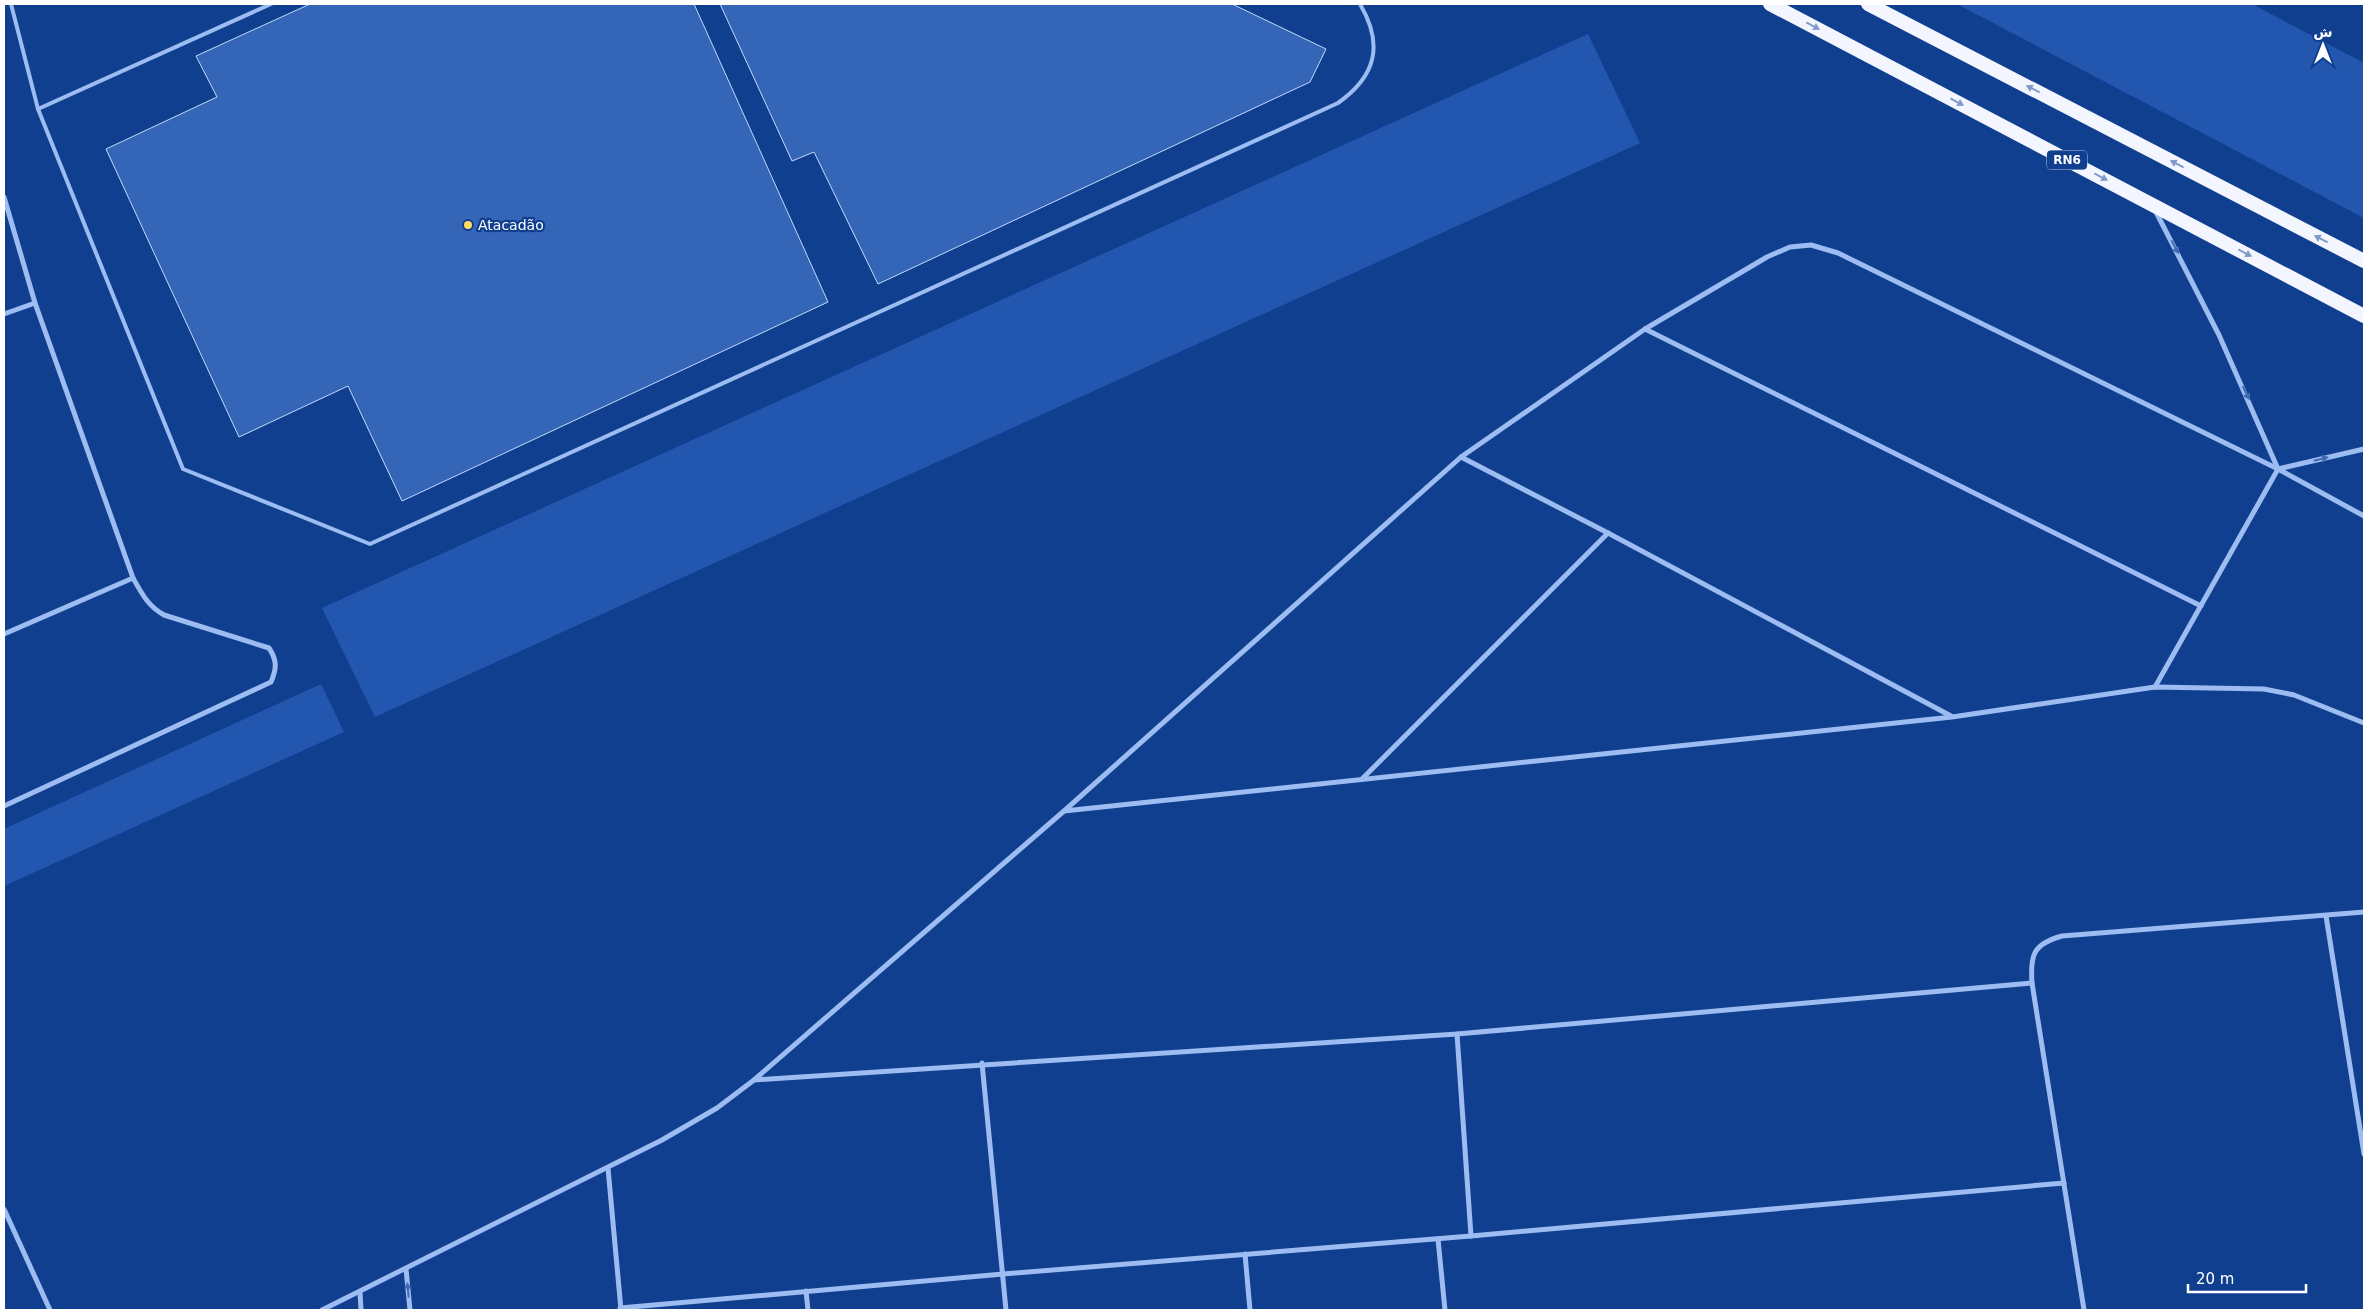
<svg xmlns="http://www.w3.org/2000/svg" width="2368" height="1314" font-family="'DejaVu Sans',Cairo,sans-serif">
	<rect width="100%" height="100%" fill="#113f8f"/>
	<g fill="#2357af">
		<polygon points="1957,4 2252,4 2364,63 2364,218"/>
		<polygon points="1588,34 1640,143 375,717 322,608"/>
		<polygon points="321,684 344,732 4,886 4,829"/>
	</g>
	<g fill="#3565b7" stroke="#c3d9fd">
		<polygon points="310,4 694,4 828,302 402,501 348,386 239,437 106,149 217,97 196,56"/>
		<polygon points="720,4 1232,4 1326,49 1310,82 878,284 814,152 792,161"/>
	</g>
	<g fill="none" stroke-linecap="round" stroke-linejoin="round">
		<g stroke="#9cbcf2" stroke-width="4">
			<path d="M11,4L38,109L183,469L370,544L1338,103C1376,76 1384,45 1360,4"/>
			<polyline points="38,109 271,4"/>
		</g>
		<g stroke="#9cbcf2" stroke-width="5">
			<path d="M4,197L35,303L133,578C142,594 148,606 164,615L269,648C277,660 277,668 271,682L4,806"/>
			<polyline points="2155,210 2219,335 2278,469"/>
			<polyline points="4,314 35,303"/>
			<polyline points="1645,329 2201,606"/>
			<polyline points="1461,457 1608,533 1951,716"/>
			<polyline points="4,634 133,578"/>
			<polyline points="2155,687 2278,469 2364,449"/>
			<polyline points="1362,779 1608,533"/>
			<polyline points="1064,811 1952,717 2155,687 2264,689 2294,695 2364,723"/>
			<polyline points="2326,916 2364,1154"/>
			<polyline points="1457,1034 1471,1236"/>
			<polyline points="982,1063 1006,1310"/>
			<polyline points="754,1080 1457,1034 2032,983"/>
			<polyline points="608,1168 621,1310"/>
			<polyline points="4,1209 50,1310"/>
			<polyline points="1438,1239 1445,1310"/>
			<polyline points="1245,1254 1250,1310"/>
			<polyline points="406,1269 410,1310"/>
			<polyline points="806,1291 808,1310"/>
			<polyline points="360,1292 361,1310"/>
			<polyline points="620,1308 1003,1274 1471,1236 2064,1183"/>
			<polyline points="322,1310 662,1140 717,1108 754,1080 1064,811 1461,457 1645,329 1767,257 1790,247 1811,245 1838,253 2278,469 2364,516"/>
			<path d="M2084,1310L2032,983C2030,955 2033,944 2062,936L2364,912"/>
		</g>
		<g stroke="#f3f6ff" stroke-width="14">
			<polyline points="1770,4 2364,316"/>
			<polyline points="1868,4 2364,261"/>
		</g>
	</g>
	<defs><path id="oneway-solid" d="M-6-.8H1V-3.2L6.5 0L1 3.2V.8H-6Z" transform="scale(1.25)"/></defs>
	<g fill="#829ac7">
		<use href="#oneway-solid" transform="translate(1813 26) rotate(28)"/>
		<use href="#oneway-solid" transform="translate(2033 89) rotate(-153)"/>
		<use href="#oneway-solid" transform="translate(1957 102) rotate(28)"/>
		<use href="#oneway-solid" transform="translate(2177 164) rotate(-153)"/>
		<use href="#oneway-solid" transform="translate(2101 177) rotate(28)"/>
		<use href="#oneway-solid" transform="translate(2321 239) rotate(-153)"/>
		<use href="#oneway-solid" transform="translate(2245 253) rotate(28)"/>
	</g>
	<g fill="#426bb2">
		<use href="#oneway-solid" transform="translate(2175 247) rotate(62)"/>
		<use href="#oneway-solid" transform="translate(2246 393) rotate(65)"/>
		<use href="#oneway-solid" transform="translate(2321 459) rotate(-14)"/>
		<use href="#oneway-solid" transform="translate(408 1290) rotate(-95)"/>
	</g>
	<circle fill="#ffdd5d" stroke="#113f8f" stroke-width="2" cx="468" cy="225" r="5"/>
	<g text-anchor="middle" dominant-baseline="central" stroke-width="4.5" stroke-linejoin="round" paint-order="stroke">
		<rect fill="#113f8f" stroke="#b8c5dd" stroke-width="1" x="2047" y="150.5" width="40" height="19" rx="4"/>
		<g font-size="12" font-weight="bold" fill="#fff">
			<text x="2067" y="160">RN6</text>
		</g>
		<g font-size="14" fill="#fff" stroke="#113f8f" text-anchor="start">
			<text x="478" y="225">Atacadão</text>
		</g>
	</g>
	<rect width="2368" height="1314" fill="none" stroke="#ffffff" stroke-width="10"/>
	<g transform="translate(2323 45)" stroke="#113f8f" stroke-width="4" paint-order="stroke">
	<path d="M0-4L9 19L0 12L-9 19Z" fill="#ffffff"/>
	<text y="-8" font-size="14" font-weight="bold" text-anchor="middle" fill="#ffffff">ش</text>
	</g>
	<path d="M2188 1284v8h118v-8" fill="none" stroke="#ffffff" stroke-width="2.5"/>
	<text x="2196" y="1284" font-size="15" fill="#ffffff" stroke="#113f8f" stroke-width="4" paint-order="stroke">20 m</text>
</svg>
